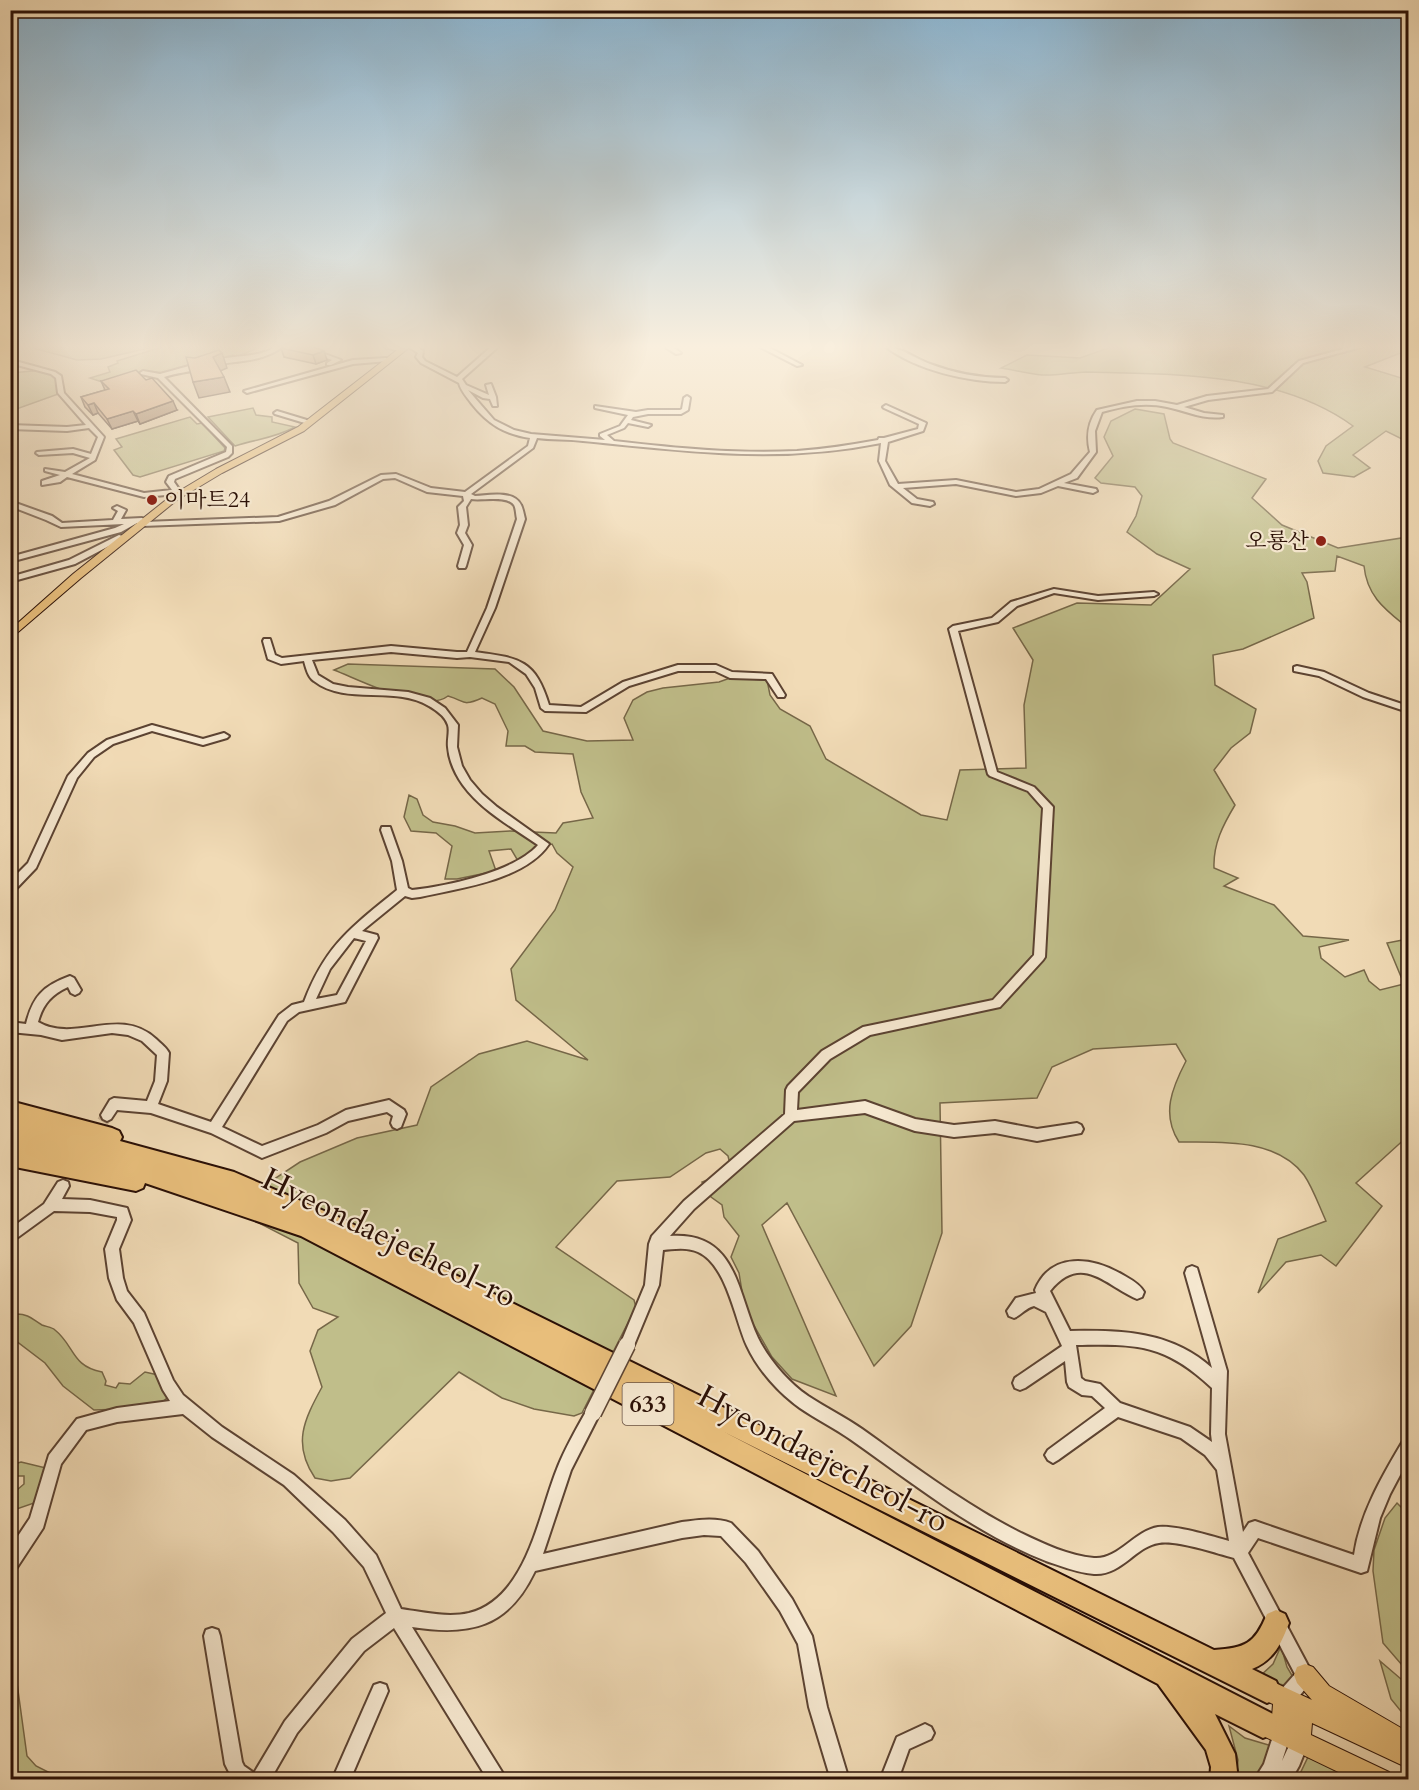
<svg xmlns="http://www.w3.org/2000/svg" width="1419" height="1790" font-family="Cardo,'Noto Serif KR',serif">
	<rect width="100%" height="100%" fill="#f1dbb6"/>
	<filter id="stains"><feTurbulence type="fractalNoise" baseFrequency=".00333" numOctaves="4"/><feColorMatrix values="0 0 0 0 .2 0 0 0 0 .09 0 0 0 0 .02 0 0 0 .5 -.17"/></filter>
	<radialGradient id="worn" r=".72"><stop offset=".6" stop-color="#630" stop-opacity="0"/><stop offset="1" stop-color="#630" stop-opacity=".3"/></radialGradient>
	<g fill="#c0be8a" stroke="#766748" stroke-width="1.5">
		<polygon points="30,347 153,347 101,359 77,360"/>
		<polygon points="162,347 259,347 237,357 233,355 163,373 148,371 105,383 90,378 110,372 108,367 118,363 117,361"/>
		<path d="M1111,347H1408V350L1365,367L1408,380V442L1386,431L1353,455L1370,468L1354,477L1323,473L1318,461L1326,446L1353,426C1279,372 1175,374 1087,372C1072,372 1057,376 1042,375C1028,374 1014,370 1001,368L1027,355L1080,358Z"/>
		<polygon points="43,370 57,375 61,393 11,411 11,373"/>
		<path d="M253,408L256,415L272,417V422L295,427C275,438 257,439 235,446L208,417Z"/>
		<path d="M1135,409L1164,414L1170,439L1173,443L1266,479L1252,498L1282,525L1338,548L1408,537V628C1386,610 1367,597 1364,566L1337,556L1335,571L1302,573L1307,582L1314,618L1243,649L1213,655L1215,685L1256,709L1250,733L1231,748L1214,770L1235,805C1223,825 1213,844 1214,868L1238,878L1224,886L1274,905L1303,936L1349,940L1319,947L1321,958L1345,977L1364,970L1369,981L1380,990L1404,984L1387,943L1408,939V1136L1356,1183L1382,1206L1336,1266L1321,1255L1286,1262L1258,1293L1278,1239L1326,1221C1319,1206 1313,1188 1304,1175C1276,1138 1221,1142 1179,1142C1161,1114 1172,1088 1186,1061L1176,1044L1093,1049L1052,1067L1037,1098L940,1103L942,1233L911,1326L874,1366L787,1203L762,1225L836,1396L792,1379L772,1357L745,1310L739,1273L731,1257L739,1236L724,1217L722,1205L711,1197L702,1182L717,1176L730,1164L728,1156L720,1149L706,1153L670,1177L617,1181L556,1247L634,1300L636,1307L582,1413L574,1416L534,1409L502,1398L459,1372L350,1478L331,1481L315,1478C292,1444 304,1420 322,1387L310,1351L318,1330L338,1317L313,1308L299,1283L298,1243L253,1220V1193L300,1162L357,1138L417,1125L431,1087L479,1054L527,1041L588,1060L516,1000L511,969L555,910L573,867L557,853L552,844L536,848L518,861L511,849L489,851L496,871L457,879H445L452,846L436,833L411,831L404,817L409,795L417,799L423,815L433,822L455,826L475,833L510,831L556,833L563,823L593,818L581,792L573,754L535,752L525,746H506L508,731L495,704L482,698C461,707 466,701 448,696C425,714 360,680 334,670L348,664L495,669L514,687L543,731L587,741L633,740L624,718L633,700L647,692L663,688L719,682L730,678L767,680L770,695L780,709L810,726L826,759L921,815L947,820L960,770L1026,768L1024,705L1033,660L1013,628L1077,603L1151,605L1190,569L1157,554L1127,532L1136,516L1142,496L1135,487L1101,483L1095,478L1113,456L1104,437L1111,421Z"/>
		<polygon points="190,417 197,424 202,423 225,448 224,451 140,477 133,475 114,450 122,447 116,439"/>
		<path d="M17,1314C29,1314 33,1320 42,1325C47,1327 52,1327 55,1330C75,1346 71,1366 102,1372L106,1381L105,1385L116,1388L119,1383L130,1384L145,1372L158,1375L167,1398L155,1408L94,1410L63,1386L45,1363L11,1337L10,1320Z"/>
		<polygon points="21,1462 46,1468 37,1502 11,1511 11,1495 24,1484 24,1476 11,1476 11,1465"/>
		<polygon points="1397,1503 1408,1514 1408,1672 1383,1643 1373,1571 1374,1550 1385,1518"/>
		<polygon points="1281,1646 1287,1667 1301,1691 1259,1677 1273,1664"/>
		<polygon points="1380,1661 1408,1685 1408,1720 1391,1699"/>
		<polygon points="10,1676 17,1683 27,1756 36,1766 62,1779 11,1779"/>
		<polygon points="1229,1726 1245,1738 1272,1746 1256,1779 1236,1779 1238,1760"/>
		<polygon points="1308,1757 1365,1779 1327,1777 1297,1780"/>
	</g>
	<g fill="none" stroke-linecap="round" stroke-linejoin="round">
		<polyline stroke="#c9b293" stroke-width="12" stroke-dasharray="12 6" stroke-linecap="butt" points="93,1137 107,1115"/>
		<g stroke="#5c4332" stroke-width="4">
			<g id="minor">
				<path d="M275,347H282C264,362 234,361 212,365L209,363C229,353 255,360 275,347Z"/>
				<polygon points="296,347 306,347 341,360 331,365 327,365 327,363 332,360"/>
				<polygon points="385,347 399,347 402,349 399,351"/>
				<path d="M409,347H417L423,351L422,357L425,361L457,377L491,347H498L462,379L466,385L489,395L486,385L491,384L496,397L497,406H493L490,399L483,398L468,390L494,420L514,430L531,434L605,440L600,436V434L620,426L628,415L595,408V406L636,412L648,410H680L682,409L684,398L687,396L690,398L688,410L681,414H648L633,417L631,420L651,425L648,427L628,423L624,428L607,435L614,441C674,448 736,454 797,451C824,449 851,445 878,440L879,438H884L918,429L919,424L884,408L883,407L886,405L926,423L923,431L888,442L885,461L898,484L956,480L1016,492L1039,489L1071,474L1090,452C1086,436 1088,423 1097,410L1137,401H1155L1177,405L1207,396L1268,389L1299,361L1350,347H1361L1303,363L1272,392L1208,400L1184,407L1204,413L1223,415V417C1204,420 1186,411 1167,407C1145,402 1124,406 1102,412L1095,431L1096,452L1077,478L1064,483L1096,489L1097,491L1093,493L1058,486L1041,493L1016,496L956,484L903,488L917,499L933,502L934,504L930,506L912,503L890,485L879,461L881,443C778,464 686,451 583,441C567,439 552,440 537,438L533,448L471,494L475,496C488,495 514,490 521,505C523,509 524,515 525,519L495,608L475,652C519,658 535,659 549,705L581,707L623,682L678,665H716L732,672L772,674L785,695L784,697H778L766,679L730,678L715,671H678L629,686L586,712L545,711L541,708L535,688L526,674L509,662L470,657L457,658L391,652L312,660L318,675L333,684L348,687L408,692L430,698L445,708L458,725L457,747L462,766L470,780L482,794L497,807L549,844C525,880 460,888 420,897L412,898L405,896L362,931L377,935L378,938L345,1002L299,1012L287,1021L222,1127L262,1146L318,1125L346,1110L389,1100L404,1110L406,1114L401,1127L397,1129L393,1127L391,1123L393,1116L387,1112L348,1121L326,1133L262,1158L211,1133L151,1113L117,1110L111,1119L107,1121L103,1119L101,1115L110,1100L114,1098L147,1101L155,1081L157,1055L142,1041L128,1035L112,1033L62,1040L41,1035L10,1032V1022L26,1024C33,996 43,986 70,976L74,978L81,990L79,993L75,995L71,993L68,987C51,995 43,1004 38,1022C76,1044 119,1005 156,1039C161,1044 166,1047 169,1053L167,1081L158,1104L211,1122L279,1015L292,1005L304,1002C326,944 352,927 397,890L392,861L381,830L382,827H390L391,830L402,861L408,888L412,890C447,886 514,872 538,845C512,827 482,811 463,785C455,774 449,760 448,747C447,740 450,731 448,725C445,716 436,710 429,706C395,685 346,706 314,681C308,677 306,668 304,661L281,664L268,659L263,641L264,639H270L275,655L282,658L391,646L457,652H467L487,608L517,519C516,515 516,508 514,505C507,495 481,501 471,499L466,507L468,525L465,533L472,545L466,566L465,568H459L458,566L464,545L457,533L460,525L458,507L464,501L463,496L427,492L395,478L383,479L335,505L279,521L142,526H139V523H137L121,532L10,562V557L115,528L124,524L61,527L46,520L10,506V501L52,516L62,523L113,520L118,511L113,508L117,506L126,510L121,519L142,518L146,520L144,522L278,517L329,501L381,475L396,474L431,488L465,492L528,446L530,438C504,434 488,424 472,404C467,397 461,391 459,383L421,363L416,357L418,353ZM354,938L366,941L337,995L316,999L330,969Z"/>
				<polygon points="665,347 673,347 681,353 676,354"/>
				<polygon points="760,347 768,347 802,365 797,366"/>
				<path d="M886,347C901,347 916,359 930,364C954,373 979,378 1005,378L1008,380L1005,382C968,382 916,370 886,347Z"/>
				<polygon points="386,358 389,360 388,361 353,364 247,393 244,391 353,360"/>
				<path d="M19,362L55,372L61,376L64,393L104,437L95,460L72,474L144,493L172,490L166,482L169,476L226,452L227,447L158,378L141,374L140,373L143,371L160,374L189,366L202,368V370C189,371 178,373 164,377L232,446V453L228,457L175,479L174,482L181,492L177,494L144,497L67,477L60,482L42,485V481L60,475L45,471V469L65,472L90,458L73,453L39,455L36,453L37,452L73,449L91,454L98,437L89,428L67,431L10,429V425L67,427L86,425L58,393L56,378L51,374L17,365L16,364Z"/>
				<polygon points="277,411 310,421 311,422 308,424 275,414 274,413"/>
				<polygon points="119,535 126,537 75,564 10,582 10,577 69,560"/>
				<path d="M1054,589L1098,596L1154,592L1158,594L1154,596L1098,600L1054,593L1017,606L998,622L958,631L997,772L1034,787L1053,807L1045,957L1043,960L1000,1007L870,1035L830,1059L798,1092L797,1110L865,1101L915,1119L954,1125L995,1121L1037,1129L1077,1123L1081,1125L1083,1129L1081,1133L1037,1141L995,1133L954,1137L915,1131L865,1113L794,1121L694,1209L670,1236C737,1231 737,1293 758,1338C769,1360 788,1382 808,1396C826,1408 845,1417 862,1429C914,1466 965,1505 1021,1533C1044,1544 1069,1556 1094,1558C1118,1560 1134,1531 1158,1527C1176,1525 1211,1536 1229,1541L1217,1470L1205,1455L1181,1438L1118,1417L1058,1460L1053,1463L1048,1460L1045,1455L1048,1450L1105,1408L1092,1396L1082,1395L1069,1387L1067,1382L1065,1361L1025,1388L1020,1390L1015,1388L1013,1383L1015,1378L1062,1346L1046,1312L1034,1306C1024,1309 1023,1314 1014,1318L1009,1316L1007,1311L1016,1298L1036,1293L1035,1290C1051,1251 1093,1257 1123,1275C1130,1279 1140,1284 1144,1292L1142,1297L1137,1299C1106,1286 1082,1252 1050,1291L1070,1331C1121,1330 1171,1331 1212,1368L1185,1273L1187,1268L1192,1266L1197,1268L1227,1371L1225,1434L1243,1532L1249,1523L1255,1521L1354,1555C1360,1514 1382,1476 1403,1441L1408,1439V1460L1390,1494L1380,1518L1367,1571L1361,1573L1258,1538L1248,1553L1313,1675C1309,1686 1296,1702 1285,1707L1279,1704L1276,1698L1279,1692L1295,1674L1234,1558C1215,1553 1177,1540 1159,1543C1136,1546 1121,1576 1094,1574C1078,1573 1061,1566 1046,1561C974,1533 913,1483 850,1439C834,1428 816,1419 800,1408C779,1393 758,1370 747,1346C735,1320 727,1265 698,1252C687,1247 674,1249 663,1250L659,1285L632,1350L627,1352L622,1350L620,1345L645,1285L649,1244L652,1236L684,1201L785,1114L786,1090L788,1086L822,1051L863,1027L993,1000L1034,955L1043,808L1028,791L990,776L988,774L949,629L953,626L992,618L1011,602ZM1076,1345C1138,1344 1165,1344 1212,1388L1211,1434L1212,1442L1190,1427L1120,1403L1100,1384L1085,1381L1081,1378Z"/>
				<polygon points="1297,666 1324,672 1369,693 1408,706 1408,712 1363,697 1319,676 1294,671 1294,667"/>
				<polygon points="152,725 203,739 224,733 229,736 227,738 203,745 152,731 113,744 94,757 77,778 36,868 14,891 10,892 10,881 28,863 68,776 88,753 107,740"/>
				<path d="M63,1180L68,1182L69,1186L62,1199L90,1200L127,1208L131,1220L119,1249L123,1278L127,1291L144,1313L173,1380L183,1395L222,1427L294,1475L345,1520L376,1555L401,1609C423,1612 447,1618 469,1613C527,1598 538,1516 557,1469C565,1448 577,1428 588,1408L593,1406L598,1408L600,1413L571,1470L543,1554L682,1522C698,1520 715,1517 731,1523L758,1551L792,1599L812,1636L827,1707L849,1780H831L809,1707L798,1644L780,1611L746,1563L721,1536L704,1535L682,1538L535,1571C508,1628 470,1636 412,1627L507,1780H488L394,1628L364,1651L297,1733L270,1780L232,1778L225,1764L204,1636L206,1630L212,1628L218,1630L220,1636L242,1762L244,1766L254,1773L285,1721L352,1639L386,1613L364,1567L333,1532L284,1485L212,1437L183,1414L117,1422L86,1430L61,1464L43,1528L16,1569L10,1571V1548L30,1518L49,1455L77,1419L117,1408L170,1401L163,1390L134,1323L117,1300L109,1278L105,1249L117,1220V1217L90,1212L54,1211L10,1243V1229L44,1204L58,1182Z"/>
				<polygon points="380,1683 386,1685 388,1691 350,1780 332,1780 374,1685"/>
				<polygon points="925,1724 931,1727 934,1733 931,1739 909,1749 898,1780 880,1780 897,1737"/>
				<polygon points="1282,1724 1288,1727 1291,1733 1282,1761 1294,1735 1300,1732 1306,1735 1309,1741 1299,1766 1291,1780 1254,1780 1264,1764 1276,1727"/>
			</g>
		</g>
		<g stroke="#2b1006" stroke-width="2">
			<g id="major">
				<polygon points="401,347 410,347 304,431 222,473 177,500 81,578 10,639 10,630 73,574 171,496 216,469 298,427"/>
				<polygon points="1305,1664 1313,1667 1329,1686 1408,1732 1408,1768 1312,1723 1311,1735 1389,1772 1392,1780 1355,1780 1255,1732 1252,1724 1255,1716 1263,1713 1272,1717 1273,1704 1259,1698 1256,1690 1259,1682 1267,1679 1312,1700 1297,1683 1294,1675 1297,1667"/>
			</g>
		</g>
		<g stroke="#2b1006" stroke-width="4">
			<path id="highway" d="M10,1101L112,1128L119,1131L122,1137L120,1141L234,1172L338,1217L1214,1650C1245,1648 1255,1644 1267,1614L1276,1610L1285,1614L1289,1623C1281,1644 1274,1660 1252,1669L1276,1681L1280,1690L1276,1699L1267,1703L724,1432L1273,1714L1277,1724L1273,1734L1263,1738L1215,1714L1235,1754L1238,1780H1210L1211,1767L1206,1750L1158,1684L301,1236L145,1183L143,1188L136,1191L10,1166Z"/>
		</g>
		<use href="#minor" fill="#f6e8d0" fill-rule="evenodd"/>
		<use href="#major" fill="#e8be7b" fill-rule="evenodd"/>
		<use href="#highway" fill="#e8be7b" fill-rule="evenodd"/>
		<g stroke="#5c4332" stroke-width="19" stroke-linecap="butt">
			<polyline id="minor-bridge" points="593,1413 627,1345"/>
		</g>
		<use href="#minor-bridge" stroke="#f6e8d0" stroke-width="16"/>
	</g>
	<g fill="#bd916e" stroke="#2b1006" stroke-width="1.5">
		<polygon points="314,347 327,360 316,364 284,357 281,348"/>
		<polygon points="101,381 177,410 140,424 138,421 112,429 98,413 93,415 85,407 81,397 105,390"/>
	</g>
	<g fill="#9a765a" stroke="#2b1006" stroke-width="1.5">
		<polygon points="324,351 327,360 316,364 313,355"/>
		<polygon points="222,353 227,368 218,372 213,357"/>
		<polygon points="224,377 230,392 199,398 193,382"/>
		<polygon points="173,401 177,410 140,424 136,414"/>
		<polygon points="94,403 98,413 93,415 88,405"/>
		<polygon points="133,411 138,421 112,429 107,419"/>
	</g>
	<g fill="#dca980" stroke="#2b1006" stroke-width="1.5">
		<polygon points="282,347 314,347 324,351 313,355 281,348"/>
		<polygon points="219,350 222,353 213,357 224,377 193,382 186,357 195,358"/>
		<polygon points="136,370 146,380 152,378 173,401 136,414 133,411 107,419 94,403 88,405 81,397 109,389 101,381"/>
	</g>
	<linearGradient id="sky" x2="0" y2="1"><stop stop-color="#8ab6d4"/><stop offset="0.58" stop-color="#f9efde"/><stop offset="1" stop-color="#f9efde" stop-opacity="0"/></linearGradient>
	<rect width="1419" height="598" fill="url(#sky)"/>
	<g fill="#8f2418" stroke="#f6e8d0" stroke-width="2">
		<circle cx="152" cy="500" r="6"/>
		<circle cx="1321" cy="541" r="6"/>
	</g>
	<g text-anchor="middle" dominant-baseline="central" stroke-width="4.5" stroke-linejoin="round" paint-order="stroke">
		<g font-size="22" fill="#2b1006" stroke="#f6e8d0" text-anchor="start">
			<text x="164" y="500">이마트24</text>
			<text x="1309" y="541" text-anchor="end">오룡산</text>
		</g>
		<rect fill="#f6e8d0" stroke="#685143" stroke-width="1.5" x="622.5" y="1383" width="51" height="42" rx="4.5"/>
		<g font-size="24" font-weight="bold" fill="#2b1006">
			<text x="648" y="1404">633</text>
		</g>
		<g font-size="32" fill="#2b1006" stroke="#f6e8d0">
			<text transform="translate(389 1238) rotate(26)">Hyeondaejecheol-ro</text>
			<text transform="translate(823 1459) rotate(28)">Hyeondaejecheol-ro</text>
		</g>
	</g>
	<rect width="1419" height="1790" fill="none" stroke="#f1dbb6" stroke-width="36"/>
	<rect x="12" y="12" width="1395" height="1766" fill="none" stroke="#2b1006" stroke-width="3"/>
	<rect x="18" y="18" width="1383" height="1754" fill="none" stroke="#2b1006" stroke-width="1.5"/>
	<rect width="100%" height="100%" filter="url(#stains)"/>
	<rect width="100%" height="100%" fill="url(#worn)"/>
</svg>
